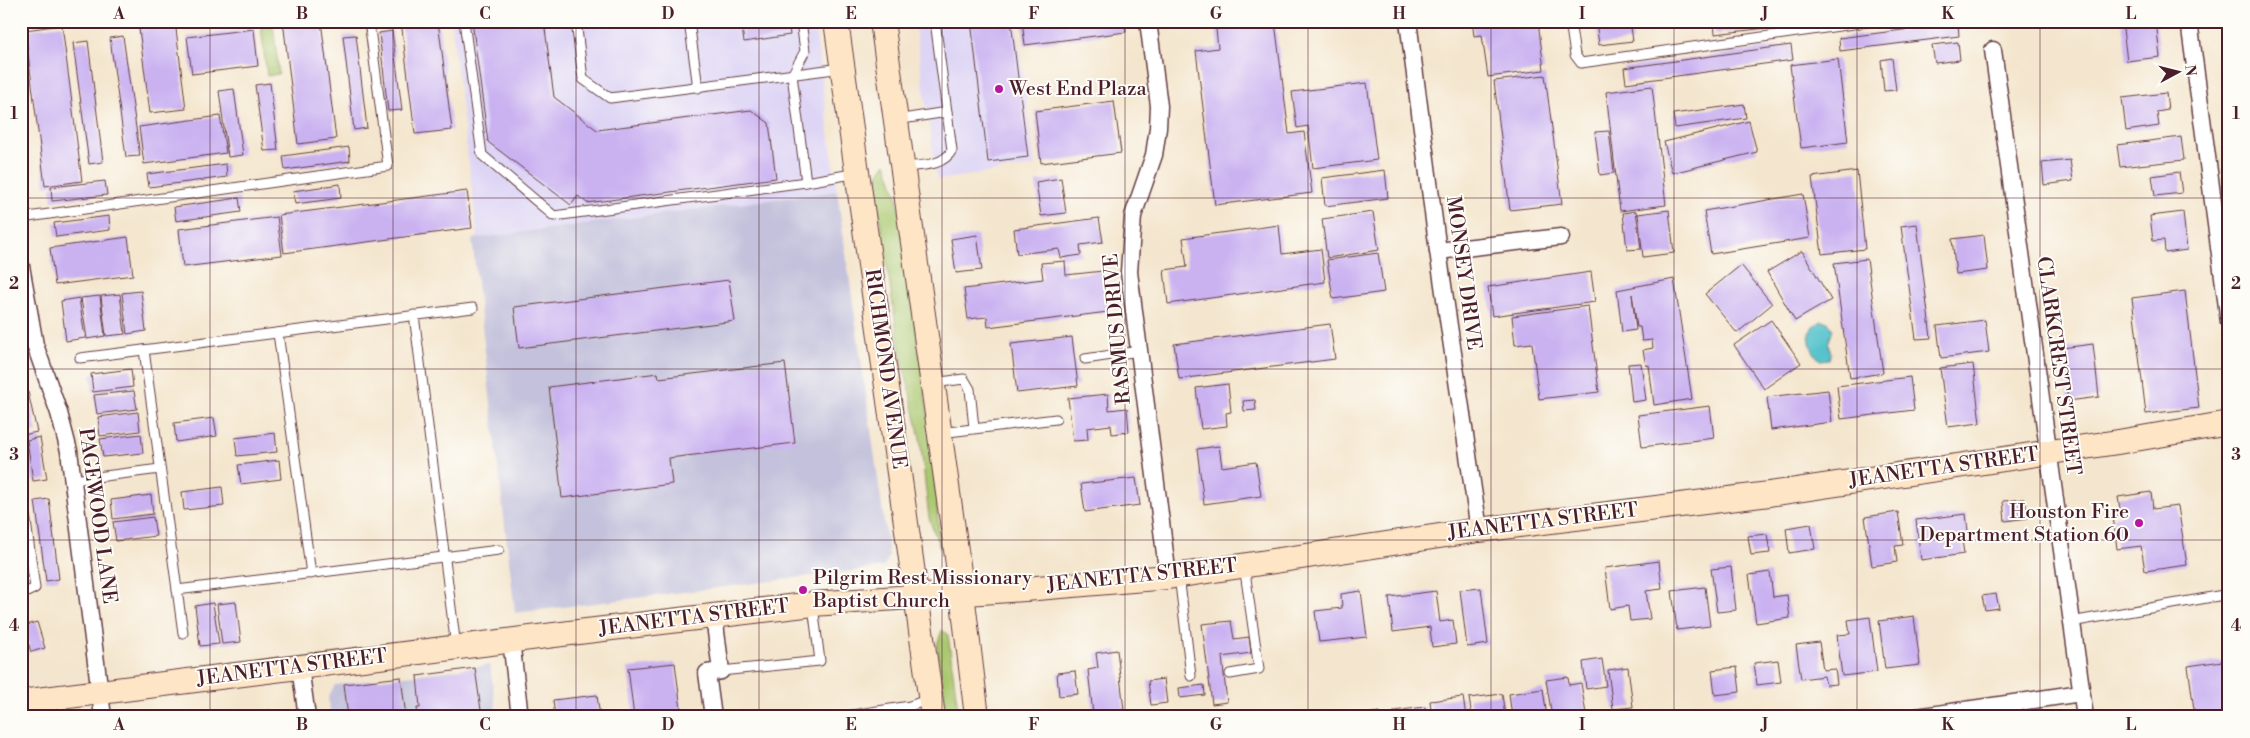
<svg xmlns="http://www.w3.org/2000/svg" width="2250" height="738" font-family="'Libre Bodoni',serif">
	<rect width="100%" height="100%" fill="#fdfcf7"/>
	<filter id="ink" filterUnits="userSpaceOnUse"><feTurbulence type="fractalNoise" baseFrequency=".02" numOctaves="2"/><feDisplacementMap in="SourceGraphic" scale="10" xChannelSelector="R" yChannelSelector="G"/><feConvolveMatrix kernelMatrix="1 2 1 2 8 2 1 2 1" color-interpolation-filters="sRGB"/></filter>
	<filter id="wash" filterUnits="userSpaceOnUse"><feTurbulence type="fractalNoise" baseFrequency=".0096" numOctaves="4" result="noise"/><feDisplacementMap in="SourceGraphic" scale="20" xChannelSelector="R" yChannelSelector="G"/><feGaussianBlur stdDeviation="1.12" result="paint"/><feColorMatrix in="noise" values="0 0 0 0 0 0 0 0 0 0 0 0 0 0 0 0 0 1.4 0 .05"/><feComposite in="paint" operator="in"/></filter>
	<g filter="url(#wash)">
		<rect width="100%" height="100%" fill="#f4e6ce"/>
		<g fill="#ded5f5">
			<polygon points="451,21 814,21 837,191 478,239"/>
			<polygon points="914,21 1016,21 1035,166 937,180"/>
		</g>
		<g fill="#c3c1db">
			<polygon points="837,191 889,556 884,567 515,613 472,239"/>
			<polygon points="490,665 497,717 331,717 328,698 335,685"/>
		</g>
		<g fill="#aac86f" stroke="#7a744d">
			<polygon points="273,25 279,74 267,76 261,27"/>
			<polygon points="886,163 897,196 933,450 940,549 929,518 920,438 899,345 878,206 878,174"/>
			<polygon points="942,630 948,635 959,717 947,717 937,645"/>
		</g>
		<path fill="#56c3cc" stroke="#50717c" d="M1822,321L1828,322L1833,330L1828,344L1831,353L1829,359L1820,360C1811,351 1806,338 1813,326Z"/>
		<g id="blocks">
			<g fill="#cab2f1">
				<polygon points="138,21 175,21 186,109 150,113"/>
				<polygon points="283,21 321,21 336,139 298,144"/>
				<polygon points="401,21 438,21 452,130 415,134"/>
				<polygon points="472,21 544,21 554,97 597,130 751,110 769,123 776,178 587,203 578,196 571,205 488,142"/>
				<polygon points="741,21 788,21 790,35 744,42"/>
				<polygon points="971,21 1011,21 1028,157 988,162"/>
				<polygon points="1022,21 1124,21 1126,32 1025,45"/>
				<polygon points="1472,21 1538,21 1544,70 1488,77 1482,35 1474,36"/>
				<polygon points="1596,21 1630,21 1633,41 1599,45"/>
				<polygon points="1639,21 1665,21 1666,22 1640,26"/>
				<polygon points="1723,21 1784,21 1784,26 1715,34 1714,22"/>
				<polygon points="2122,21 2156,21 2160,57 2127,61"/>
				<polygon points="2224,21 2229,21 2229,46 2228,46"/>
				<polygon points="1275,22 1289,134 1304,132 1312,193 1215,205 1196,51 1218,48 1216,29"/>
				<polygon points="1958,23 1959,36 1840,51 1839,38"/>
				<polygon points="62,25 82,181 45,186 25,30"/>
				<polygon points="254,29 258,66 192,74 187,37"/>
				<polygon points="392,31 402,110 388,111 379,33"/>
				<polygon points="356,35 367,128 354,130 343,36"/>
				<polygon points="123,36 140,156 126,157 110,38"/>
				<polygon points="88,41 103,162 89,164 73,43"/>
				<polygon points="1958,42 1960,60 1935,63 1932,45"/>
				<polygon points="1791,45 1793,60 1626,83 1624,68"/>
				<polygon points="1892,58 1896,90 1884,91 1881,60"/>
				<polygon points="1838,59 1848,142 1801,148 1790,65"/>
				<polygon points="1545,75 1562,204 1510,210 1494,81"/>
				<polygon points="270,83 278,150 264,151 255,85"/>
				<polygon points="1367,83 1377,160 1313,168 1308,126 1297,128 1292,92"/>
				<polygon points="1652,86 1666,205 1620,211 1606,92"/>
				<polygon points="234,89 243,155 228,157 219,91"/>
				<polygon points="2166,93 2168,110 2157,112 2159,126 2126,131 2122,98"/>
				<polygon points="1114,101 1121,153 1041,163 1035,111"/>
				<polygon points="1744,104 1746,118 1675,128 1673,114"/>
				<polygon points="220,116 226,153 144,164 139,127"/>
				<polygon points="1749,121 1757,152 1672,173 1664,142"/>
				<polygon points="1609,131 1614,173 1600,175 1595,132"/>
				<polygon points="2181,137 2184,160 2120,167 2117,145"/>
				<polygon points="349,147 350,161 285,170 283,156"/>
				<polygon points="2070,160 2073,181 2044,185 2042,163"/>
				<polygon points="226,164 227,177 149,187 147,174"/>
				<polygon points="1385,170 1388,198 1325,206 1322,178"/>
				<polygon points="1857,171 1865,249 1822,254 1812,177"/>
				<polygon points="2179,172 2182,193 2155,196 2152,176"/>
				<polygon points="1061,178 1066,213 1041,216 1036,182"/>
				<polygon points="105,181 107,195 52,201 51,187"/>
				<polygon points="340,184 341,198 295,204 293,191"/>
				<polygon points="467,191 472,228 284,253 279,215"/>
				<polygon points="1803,194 1810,238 1711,254 1704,211"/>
				<polygon points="239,198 241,212 176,221 174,207"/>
				<polygon points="1669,210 1674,253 1643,257 1638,214"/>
				<polygon points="1636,211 1641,249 1627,250 1623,213"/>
				<polygon points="1373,212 1379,250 1327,258 1322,219"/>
				<polygon points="2183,212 2187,250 2165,253 2164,240 2153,241 2150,216"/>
				<polygon points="109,216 110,230 56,237 54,223"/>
				<polygon points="277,217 282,255 183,267 179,229"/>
				<polygon points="1099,218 1103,242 1080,245 1081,255 1061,258 1059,249 1017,254 1014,229"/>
				<polygon points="1917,224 1931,338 1916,339 1901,226"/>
				<polygon points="1279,225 1282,254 1321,249 1325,282 1168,304 1164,270 1187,267 1183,238"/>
				<polygon points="977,235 982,270 956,273 951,239"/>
				<polygon points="1984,235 1988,270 1956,274 1952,239"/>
				<polygon points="128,237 133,275 55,285 50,248"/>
				<polygon points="1802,251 1831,300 1795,321 1767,272"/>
				<polygon points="1378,253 1384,292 1333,299 1327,260"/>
				<polygon points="1867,259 1883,373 1850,378 1834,263"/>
				<polygon points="1065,261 1066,275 1103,271 1108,312 988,327 987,317 968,319 964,289 1043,279 1041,263"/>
				<polygon points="1741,265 1772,304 1737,333 1705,294"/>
				<polygon points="1591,272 1595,302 1492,316 1488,287"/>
				<polygon points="1674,279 1692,399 1654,405 1649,365 1646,366 1643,350 1653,348 1652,340 1642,341 1640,327 1637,327 1632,294 1636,330 1622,332 1617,290"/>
				<polygon points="729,280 735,321 519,348 514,307"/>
				<polygon points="141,291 146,331 127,334 122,293"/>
				<polygon points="2185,291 2199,408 2146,414 2132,298"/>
				<polygon points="120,294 125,334 106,336 101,296"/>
				<polygon points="100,296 105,336 87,339 81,298"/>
				<polygon points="79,298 85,338 66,341 61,301"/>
				<polygon points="1588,306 1599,392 1539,399 1532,343 1515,345 1512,316"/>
				<polygon points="1771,320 1801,363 1764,389 1734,345"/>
				<polygon points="1985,320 1989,352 1941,358 1937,326"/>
				<polygon points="1330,324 1335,359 1179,379 1174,344"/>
				<polygon points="1072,337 1078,386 1017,393 1011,344"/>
				<polygon points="2093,344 2099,397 2068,401 2062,348"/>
				<polygon points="785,363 795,443 669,458 672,484 562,498 549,387 658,373 659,378"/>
				<polygon points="1641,363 1646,400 1632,402 1628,364"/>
				<polygon points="1973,364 1980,423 1948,427 1940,368"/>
				<polygon points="131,369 133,387 93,392 91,374"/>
				<polygon points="1910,377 1914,410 1841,419 1837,386"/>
				<polygon points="1228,384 1231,412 1226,413 1227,426 1201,429 1196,388"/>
				<polygon points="1828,390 1832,422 1771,430 1767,397"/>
				<polygon points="134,391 137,409 97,414 94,395"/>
				<polygon points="28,392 37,432 23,435 21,394"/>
				<polygon points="1108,394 1109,410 1127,408 1129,432 1112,434 1111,425 1087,428 1088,440 1073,441 1068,398"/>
				<polygon points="1255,400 1256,410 1244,411 1243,401"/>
				<polygon points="1710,406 1714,438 1642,447 1638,415"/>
				<polygon points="138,412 140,431 100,436 98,417"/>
				<polygon points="214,418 217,436 176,442 174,423"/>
				<polygon points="275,433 277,452 237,456 235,438"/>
				<polygon points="141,434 143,453 103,457 100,439"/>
				<polygon points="40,437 47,479 33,481 27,440"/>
				<polygon points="1219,446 1222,467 1256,462 1261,496 1204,504 1197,449"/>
				<polygon points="279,460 281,479 241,484 238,465"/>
				<polygon points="1136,478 1140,505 1085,512 1081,484"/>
				<polygon points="222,487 224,506 184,510 182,492"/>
				<polygon points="2151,492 2153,509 2178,506 2187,565 2145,571 2141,546 2117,549 2113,516 2121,515 2118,497"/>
				<polygon points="151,495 153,514 113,519 111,500"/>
				<polygon points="49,499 59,579 46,581 35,501"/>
				<polygon points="2025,499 2028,518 2005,521 2003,501"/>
				<polygon points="1898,512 1903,545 1895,546 1897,562 1872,566 1865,517"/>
				<polygon points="1966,514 1969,539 1962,540 1964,554 1921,560 1916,520"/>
				<polygon points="153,517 156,536 116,541 113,522"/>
				<polygon points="1811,524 1815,549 1789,553 1786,528"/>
				<polygon points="1767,534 1770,553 1751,555 1748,536"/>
				<polygon points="1659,561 1662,589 1646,591 1650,619 1630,621 1628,606 1610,609 1605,568"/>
				<polygon points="1731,567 1736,610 1717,612 1711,569"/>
				<polygon points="1770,572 1773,597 1787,595 1790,618 1756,623 1749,575"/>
				<polygon points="1705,587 1710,626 1677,630 1672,591"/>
				<polygon points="1481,588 1488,644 1467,647 1460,590"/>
				<polygon points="1361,591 1367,637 1319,642 1315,611 1342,608 1341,594"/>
				<polygon points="1436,591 1440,622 1453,620 1456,644 1432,647 1430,627 1393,632 1389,597"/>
				<polygon points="1996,594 1999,608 1985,610 1982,596"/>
				<polygon points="236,602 241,642 222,644 217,604"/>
				<polygon points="213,603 219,644 200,646 195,606"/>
				<polygon points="1914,616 1920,665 1885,669 1879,621"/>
				<polygon points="1870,617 1877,672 1842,676 1837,635 1850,634 1848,620"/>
				<polygon points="1231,621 1234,639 1249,637 1251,653 1222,657 1227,702 1212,704 1202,624"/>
				<polygon points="37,622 45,648 31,652 23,626"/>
				<polygon points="21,634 28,654 21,656"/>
				<polygon points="1819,642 1823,670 1835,669 1837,684 1826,685 1824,676 1801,679 1796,645"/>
				<polygon points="1117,650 1124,710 1093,714 1088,670 1098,668 1096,653"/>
				<polygon points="1602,659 1606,686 1586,689 1583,662"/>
				<polygon points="1778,660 1781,682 1757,685 1754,663"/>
				<polygon points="2229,660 2229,717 2195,717 2188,666"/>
				<polygon points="675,663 682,717 634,717 628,668"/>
				<polygon points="1628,667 1633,707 1613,709 1608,670"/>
				<polygon points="1737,667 1740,692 1715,695 1712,670"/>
				<polygon points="475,668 482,717 418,717 417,708 420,708 417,676"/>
				<polygon points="1075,671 1078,694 1059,696 1057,673"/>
				<polygon points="401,677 406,717 348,717 344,684"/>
				<polygon points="1568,677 1569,685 1581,683 1586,714 1552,717 1546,680"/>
				<polygon points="1164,679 1167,703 1151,705 1148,681"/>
				<polygon points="1204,685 1205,695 1180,698 1179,688"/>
				<polygon points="1543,689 1547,717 1512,717 1509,694"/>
				<polygon points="1502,694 1505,717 1472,717 1469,698"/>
				<polygon points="597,695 600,717 555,717 553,700"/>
				<polygon points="1463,697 1466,717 1432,717 1430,701"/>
				<polygon points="1425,707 1426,717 1395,717 1394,711"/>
				<polygon points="271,710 272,717 230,717 230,716"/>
				<polygon points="1379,712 1380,717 1351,717 1351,716"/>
			</g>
		</g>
	</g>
	<g filter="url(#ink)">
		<use href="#blocks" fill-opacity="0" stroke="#643d43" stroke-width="1"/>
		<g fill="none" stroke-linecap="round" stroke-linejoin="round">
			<g stroke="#643d43" stroke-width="11">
				<g id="lane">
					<polyline points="464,21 482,155 554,216 806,182"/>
					<polyline points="576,21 583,79 610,98 842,68"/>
					<polyline points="689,21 698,88"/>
					<polyline points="801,21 805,51 792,75 806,182 858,173"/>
					<polyline points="1570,21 1575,55 1581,63 1874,21"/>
					<polyline points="896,120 947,112"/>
					<path d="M903,167C920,165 943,167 952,150L935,21"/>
					<polyline points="21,218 388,166 369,21"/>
					<polyline points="414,315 456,647"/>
					<polyline points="278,333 311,574"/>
					<polyline points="144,350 183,633"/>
					<polyline points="80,358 473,308"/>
					<polyline points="1085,359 1139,351"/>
					<polyline points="933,383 964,379 970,389 974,428"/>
					<polyline points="2224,424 2229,450"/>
					<polyline points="940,433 1056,419"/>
					<polyline points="73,480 160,469"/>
					<polyline points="21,485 35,588 21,595"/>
					<polyline points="1179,575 1191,676"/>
					<polyline points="177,590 499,550"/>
					<polyline points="2071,622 2229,594"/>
					<polyline points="721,671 820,661 813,606"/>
					<polyline points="1230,674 1259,669 1244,565"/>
					<polyline points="839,717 910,706 929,699"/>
				</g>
			</g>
			<g stroke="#643d43" stroke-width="19">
				<g id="street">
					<polyline points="1148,21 1159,106 1158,128 1154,155 1133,216 1129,272 1168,577"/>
					<polyline points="1408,21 1438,251 1479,530"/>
					<polyline points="2189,21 2229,322"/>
					<polyline points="1993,50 2085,717"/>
					<polyline points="1438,251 1561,237"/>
					<polyline points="21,266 35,345 59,413 69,451 103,717"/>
					<polyline points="511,640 520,717"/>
					<polyline points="300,667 307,717"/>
					<polyline points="713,717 707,673 721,671 714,616"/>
					<polyline points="1917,717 2081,693"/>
				</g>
			</g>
			<g stroke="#643d43" stroke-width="26">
				<g id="secondary">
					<polyline points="836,21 933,717"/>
					<polyline points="882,21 962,593 977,717"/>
					<polyline points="21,702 570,633 813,604 1025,589 1168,577 1479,530 1769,494 2118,442 2229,423"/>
				</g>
			</g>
			<use href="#lane" stroke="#fff" stroke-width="9"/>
			<use href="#street" stroke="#fff" stroke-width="16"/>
			<use href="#secondary" stroke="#fde5c5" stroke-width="24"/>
		</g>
	</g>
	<path fill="none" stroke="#4a1f2b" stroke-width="1" stroke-opacity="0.55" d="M210,21V717M393,21V717M576,21V717M759,21V717M942,21V717M1125,21V717M1308,21V717M1491,21V717M1674,21V717M1857,21V717M2040,21V717M21,198H2229M21,369H2229M21,540H2229"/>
	<g fill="#b5179e" stroke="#fdfcf7" stroke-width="2">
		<circle cx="999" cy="89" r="5"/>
		<circle cx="2139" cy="523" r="5"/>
		<circle cx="803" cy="590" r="5"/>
	</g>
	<g text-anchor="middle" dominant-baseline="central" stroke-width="4" stroke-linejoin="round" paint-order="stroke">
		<g font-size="20" fill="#4a1f2b" stroke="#fdfcf7" text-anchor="start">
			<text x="1009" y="89">West End Plaza</text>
			<text x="2129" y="512" text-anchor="end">Houston Fire<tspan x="2129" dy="23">Department Station 60</tspan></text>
			<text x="813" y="578">Pilgrim Rest Missionary<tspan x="813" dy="23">Baptist Church</tspan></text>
		</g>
		<g font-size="20" fill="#4a1f2b" stroke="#fdfcf7">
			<text transform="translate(1463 273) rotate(82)">MONSEY DRIVE</text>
			<text transform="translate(1118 329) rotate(-95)">RASMUS DRIVE</text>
			<text transform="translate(2058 366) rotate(82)">CLARKCREST STREET</text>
			<text transform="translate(885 369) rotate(82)">RICHMOND AVENUE</text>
			<text transform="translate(1944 468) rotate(-8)">JEANETTA STREET</text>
			<text transform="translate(97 516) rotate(82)">PAGEWOOD LANE</text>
			<text transform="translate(1543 522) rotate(-7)">JEANETTA STREET</text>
			<text transform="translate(1142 576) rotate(-6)">JEANETTA STREET</text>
			<text transform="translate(694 618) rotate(-7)">JEANETTA STREET</text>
			<text transform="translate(292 668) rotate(-7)">JEANETTA STREET</text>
		</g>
	</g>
	<rect width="2250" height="738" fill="none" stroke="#fdfcf7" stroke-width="55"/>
	<g transform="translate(2178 72) rotate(83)" stroke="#fdfcf7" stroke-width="4" paint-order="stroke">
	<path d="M0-4L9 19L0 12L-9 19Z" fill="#4a1f2b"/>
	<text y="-8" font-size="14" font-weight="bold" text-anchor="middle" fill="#4a1f2b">N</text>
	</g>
	<rect x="28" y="28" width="2194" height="682" fill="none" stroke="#4a1f2b" stroke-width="2"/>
	<g font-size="16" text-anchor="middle" font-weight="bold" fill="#4a1f2b">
		<text x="119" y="19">A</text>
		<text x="302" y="19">B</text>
		<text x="485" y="19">C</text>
		<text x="668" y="19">D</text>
		<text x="851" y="19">E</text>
		<text x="1034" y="19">F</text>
		<text x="1216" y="19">G</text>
		<text x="1399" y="19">H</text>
		<text x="1582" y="19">I</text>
		<text x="1765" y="19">J</text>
		<text x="1948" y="19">K</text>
		<text x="2131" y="19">L</text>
		<text x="14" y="119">1</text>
		<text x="2236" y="119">1</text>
		<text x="14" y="289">2</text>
		<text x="2236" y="289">2</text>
		<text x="14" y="460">3</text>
		<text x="2236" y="460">3</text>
		<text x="14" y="631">4</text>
		<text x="2236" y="631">4</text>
		<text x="119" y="730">A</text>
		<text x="302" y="730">B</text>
		<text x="485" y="730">C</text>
		<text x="668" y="730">D</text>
		<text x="851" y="730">E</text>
		<text x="1034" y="730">F</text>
		<text x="1216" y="730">G</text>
		<text x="1399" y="730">H</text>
		<text x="1582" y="730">I</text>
		<text x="1765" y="730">J</text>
		<text x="1948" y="730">K</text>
		<text x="2131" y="730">L</text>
	</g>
</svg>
